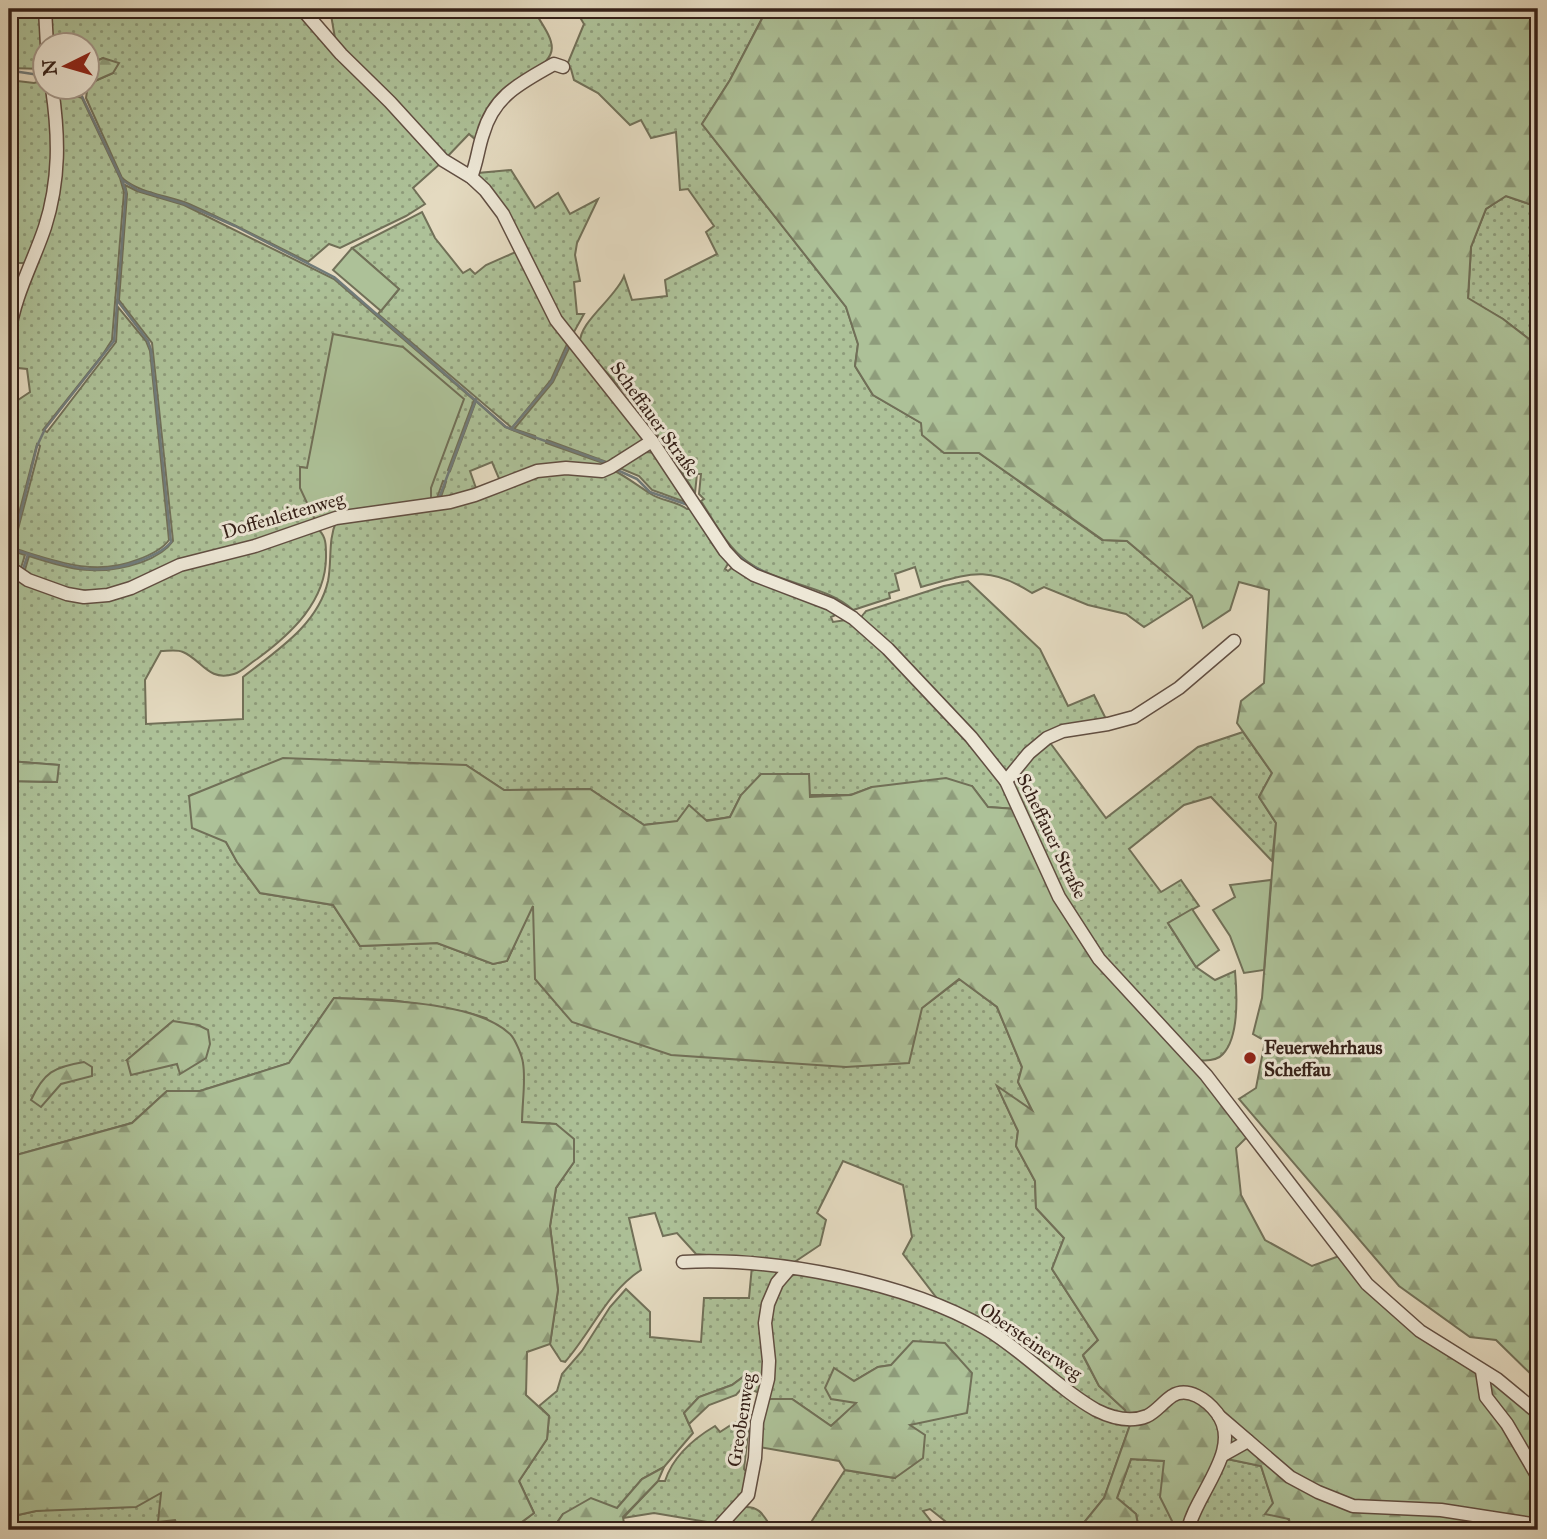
<svg xmlns="http://www.w3.org/2000/svg" width="1547" height="1539" font-family="'IM FELL Great Primer',serif">
	<defs>
		<pattern id="grass-dots" width="8" height="8" patternUnits="userSpaceOnUse" patternTransform="scale(1.75)"><rect width="8" height="8" fill="#adc198"/><path d="M2 2h.1M6 6h.1" fill="none" stroke="#8e9c7b" stroke-width="1.8" stroke-linecap="round"/></pattern>
		<pattern id="forest-firs" width="22" height="20" patternUnits="userSpaceOnUse" patternTransform="scale(1.75)"><rect width="22" height="20" fill="#adc198"/><path d="M5 1l3.5 6h-7zM16 11l3.5 6h-7z" fill="#8e9c7b"/></pattern>
	</defs>
	<rect width="100%" height="100%" fill="#e4dac0"/>
	<filter id="stains"><feTurbulence type="fractalNoise" baseFrequency=".00286" numOctaves="4"/><feColorMatrix values="0 0 0 0 .2 0 0 0 0 .09 0 0 0 0 .02 0 0 0 .5 -.17"/></filter>
	<radialGradient id="worn" r=".72"><stop offset=".6" stop-color="#630" stop-opacity="0"/><stop offset="1" stop-color="#630" stop-opacity=".3"/></radialGradient>
	<g fill="url(#grass-dots)" stroke="#717058" stroke-width="2" fill-rule="evenodd">
		<polygon points="9,9 43,9 45,69 9,68"/>
		<path d="M48,9H298L441,163L413,188L425,204L406,216L340,248L329,244L308,262C269,242 229,222 189,204C167,195 141,194 122,178L86,98L88,84L113,73L103,58L88,65V46L49,45Z"/>
		<path d="M330,9H533C551,39 566,53 529,74C523,77 514,80 510,85C498,99 487,125 478,142L469,134L446,158L336,44Z"/>
		<path d="M575,9H767L730,80L702,124L846,307L858,344L855,366L873,395L921,423L944,452L979,453L1102,540L1127,541L1193,596L1144,627L1126,614L1088,605L1044,587L1032,593C987,564 969,574 921,587L915,567L895,574L899,590L889,593L890,598L853,610C826,585 778,584 748,562C727,547 715,523 701,501L704,499L699,494L701,474H697L695,493L662,441L633,401L580,344C578,322 616,298 624,276L632,300L667,296L665,280L717,254L706,232L714,226L688,189L680,190L676,132L651,138L641,120L630,125L598,93L574,80L571,69L567,65L584,24Z"/>
		<polygon points="9,80 34,83 45,80 46,88 49,88 55,121 50,198 29,259 24,263 9,263"/>
		<path d="M55,88H71L76,96L82,98L120,178L124,192L112,340L103,354L43,430L47,432L116,342L118,307L146,341L150,351L169,540C162,550 148,556 137,560C94,577 55,561 13,548L40,446L37,444L10,548V550L25,555L20,571L9,563V400L12,404L30,392L27,369L9,367L16,313L48,227Z"/>
		<polygon points="511,170 535,208 558,193 570,214 598,199 577,243 575,255 580,281 574,282 577,314 584,314 574,332 569,331 478,179 478,173"/>
		<path d="M125,185L137,191L184,205L334,279L474,400L448,470L450,471L476,401L505,427L535,439V436L514,429L553,382L571,344L643,438L642,442L612,464L547,440L546,443L606,464V466L500,481L492,462L470,471L477,491L440,500L446,482L443,481L436,501L431,500V488L300,467L316,522L111,591L63,590L24,573L29,556C72,570 98,577 142,562C153,558 166,551 173,541L152,343L119,300L127,194Z"/>
		<polygon points="1506,196 1538,207 1538,346 1503,319 1468,299 1471,247 1486,209"/>
		<polygon points="422,212 435,238 463,273 470,269 475,274 486,265 518,251 568,342 551,380 512,428 378,314 399,289 352,248"/>
		<polygon points="647,452 655,453 688,503 652,490 639,476 617,467 637,454"/>
		<path d="M613,470C627,477 638,486 651,494C662,501 676,501 687,509H692L713,545L729,562L725,569L728,571L733,567L838,614L831,617L833,622L846,620C888,652 923,691 957,731C979,756 1001,779 1016,809L988,807L972,786L872,787L851,795H741L730,817C701,823 673,821 644,825L590,789L504,790L466,765L213,788L189,796L226,842L237,862L260,893L333,905L360,946L437,943L493,964L507,961L533,904L922,1008L960,979L997,1007L1022,1067L1018,1082L1033,1112L998,1088L1018,1131L1016,1146L1035,1181L1036,1208L1064,1238L1052,1269L1098,1340L1083,1356L1099,1386L1125,1410L1127,1415L1098,1407L939,1301L903,1254L912,1237L903,1185L843,1161L817,1213L826,1220L820,1245L793,1263L696,1254L677,1233L663,1236L655,1213L629,1218L641,1270C607,1292 592,1331 565,1362L561,1361L550,1344L558,1290L550,1226L556,1188L574,1162L556,1124L522,1122L523,1063L486,1018L466,1012L392,1000L334,998L289,1063L200,1091H167L132,1123L9,1157V1048L14,961L9,960V781L57,782L58,765L9,761V570L88,599L174,570L319,530C326,537 326,545 326,555C327,601 291,634 257,659C250,663 242,672 234,674C208,682 202,660 183,652C177,649 167,651 161,651L145,680L146,724L243,719V677C276,651 318,625 328,581C332,561 328,540 336,522L450,505L544,472ZM173,1021L181,1073L177,1064L127,1060Z"/>
		<polygon points="968,581 1040,649 1068,706 1094,695 1107,721 1062,728 1009,771 1004,769 862,621 862,616 866,611 944,586"/>
		<path d="M1243,732L1272,773L1259,797L1276,823L1272,861L1211,797L1184,805L1129,849L1161,892L1181,880L1199,906L1168,923L1196,967L1215,980L1235,971C1237,993 1239,1037 1223,1054C1217,1061 1206,1061 1197,1060L1130,989L1077,922L1014,786L1015,777L1048,740L1106,818L1198,747Z"/>
		<polygon points="752,1266 775,1269 777,1276 763,1386 747,1374 732,1385 699,1397 684,1413 693,1433 664,1467 642,1479 617,1508 563,1514 552,1530 511,1530 534,1513 519,1481 547,1439 549,1416 539,1406 557,1391 562,1374 582,1351 610,1307 626,1289 650,1312 650,1337 701,1342 704,1298 749,1298"/>
		<polygon points="799,1274 821,1276 908,1297 983,1332 1112,1420 1130,1425 1104,1498 1078,1530 983,1530 950,1525 930,1509 923,1511 938,1530 806,1530 845,1470 895,1478 909,1425 891,1365 878,1367 854,1381 834,1369 857,1403 831,1426 792,1399 766,1399 767,1336 772,1301 789,1276"/>
		<path d="M744,1421L749,1425L744,1469L749,1475L744,1490L722,1521L713,1523L654,1513L623,1518L658,1481H665C673,1456 693,1439 715,1426L720,1432L734,1423Z"/>
		<polygon points="1131,1459 1164,1461 1185,1525 1184,1530 1139,1530 1136,1514 1117,1498"/>
		<polygon points="1227,1459 1261,1466 1273,1503 1289,1520 1291,1530 1191,1530 1205,1498"/>
		<polygon points="161,1493 179,1530 9,1530 9,1517 36,1511"/>
		<path d="M744,1507C761,1506 764,1517 773,1530H724Z"/>
	</g>
	<g fill="url(#forest-firs)" stroke="#717058" stroke-width="2">
		<polygon points="767,9 1538,9 1538,207 1506,196 1486,209 1471,247 1468,298 1503,319 1538,346 1538,1381 1496,1340 1470,1337 1399,1286 1239,1099 1256,1088 1265,1041 1253,1034 1262,998 1276,823 1259,797 1272,773 1237,723 1241,701 1264,683 1269,590 1239,582 1230,610 1203,628 1192,596 1127,541 1103,540 979,453 944,453 922,435 921,423 873,395 855,366 858,344 846,307 702,124 730,80"/>
		<polygon points="103,58 119,63 113,73 88,84 88,87 88,65"/>
		<polygon points="283,758 466,765 504,790 590,789 644,825 677,821 689,805 707,821 730,817 741,795 761,774 809,774 810,797 851,795 872,787 946,778 972,786 988,807 1016,809 1047,884 1085,949 1251,1133 1236,1148 1241,1195 1265,1240 1312,1266 1342,1255 1385,1305 1495,1379 1538,1418 1538,1530 1291,1530 1289,1519 1265,1514 1273,1503 1261,1466 1227,1459 1220,1455 1185,1525 1175,1527 1160,1497 1164,1461 1131,1459 1117,1498 1136,1514 1139,1530 1078,1530 1104,1498 1130,1425 1125,1410 1099,1386 1083,1355 1098,1340 1052,1269 1064,1238 1036,1208 1035,1181 1016,1146 1018,1131 997,1086 1032,1110 1018,1082 1022,1067 997,1007 959,979 922,1008 909,1063 846,1067 671,1055 572,1022 535,979 533,906 507,961 493,964 437,943 360,946 333,905 260,893 237,862 226,842 192,828 189,796"/>
		<polygon points="9,761 59,765 57,782 9,781"/>
		<path d="M334,998C381,1000 475,1001 510,1034C515,1039 522,1055 523,1063C526,1081 522,1104 522,1122L556,1124L574,1139V1162L556,1188L550,1226L558,1290L550,1344L527,1352L526,1395L549,1416L547,1439L519,1481L534,1513L511,1530H179L175,1520L158,1522L161,1493L136,1507L36,1511L9,1517V1157L132,1123L167,1091H200L289,1063Z"/>
		<polygon points="173,1021 198,1025 208,1030 210,1044 206,1058 180,1074 177,1064 131,1075 127,1060"/>
		<path d="M84,1062L92,1067V1076L61,1084L41,1107L31,1100C44,1072 54,1067 84,1062Z"/>
		<polygon points="913,1341 945,1343 972,1373 967,1413 910,1425 925,1435 923,1458 895,1478 845,1470 839,1461 759,1447 766,1399 792,1399 831,1426 856,1403 831,1399 825,1388 834,1368 854,1381 878,1367 891,1365"/>
		<polygon points="747,1374 763,1386 759,1393 744,1386 736,1395 709,1405 689,1424 684,1413 699,1397 732,1385"/>
		<polygon points="664,1467 658,1481 623,1517 625,1530 552,1530 563,1514 591,1498 617,1508 642,1479"/>
	</g>
	<g fill="#adc198" stroke="#717058" stroke-width="2">
		<polygon points="352,248 399,289 381,311 333,270"/>
		<polygon points="333,334 403,347 464,399 431,488 431,500 316,522 300,488 300,467 307,468"/>
		<polygon points="1271,880 1264,970 1244,973 1230,936 1213,910 1235,897 1230,885"/>
		<polygon points="1192,909 1219,950 1196,967 1168,923"/>
	</g>
	<g fill="none" stroke-linecap="round" stroke-linejoin="round">
		<g stroke="#707b7a" stroke-width="2.5">
			<polyline points="9,72 13,71 46,76"/>
			<polyline points="122,180 138,190 185,204 235,226 334,277 506,427 607,463"/>
			<polyline points="511,429 552,381 569,344"/>
			<polyline points="615,469 637,479 650,492 691,506"/>
			<polyline points="438,501 476,399"/>
			<polyline points="735,553 748,564 770,575"/>
			<path d="M28,554C69,567 97,577 139,561C150,557 164,551 171,542L151,350L148,341L117,300"/>
			<polyline points="22,572 28,554 12,549 37,446 45,429 114,341 126,192 122,180 78,88"/>
		</g>
		<g stroke="#614e42" stroke-width="15">
			<g id="minor">
				<polyline points="45,9 47,46"/>
				<polyline points="302,9 341,54 390,102 443,160 471,177 485,190 503,214 556,320 652,441 725,551 737,564 754,575 830,604 853,618 888,649 971,737 1006,781 1059,897 1099,959 1206,1075 1367,1284 1420,1331 1497,1379 1538,1413"/>
				<path d="M471,177C477,163 478,148 483,134C494,95 521,83 554,64L563,67"/>
				<path d="M9,335C14,296 33,263 45,227C60,180 59,136 52,88"/>
				<polyline points="9,567 28,580 67,594 84,597 108,595 131,588 180,565 255,546 336,518 450,502 475,495 537,471 566,468 602,471 611,467 652,441"/>
				<polyline points="1006,781 1029,753 1047,738 1063,731 1108,724 1134,717 1179,688 1234,641"/>
				<path d="M683,1262C774,1257 906,1282 985,1328C1024,1351 1057,1388 1096,1410C1112,1418 1130,1423 1147,1416C1156,1412 1163,1402 1172,1396C1188,1386 1207,1400 1217,1413C1244,1449 1195,1494 1188,1530"/>
				<polyline points="1482,1371 1486,1397 1507,1424 1538,1477"/>
				<polyline points="1219,1416 1290,1477 1318,1492 1353,1506 1441,1510 1538,1525"/>
				<polyline points="1223,1455 1248,1441"/>
				<polyline points="716,1530 748,1495 755,1458 757,1422 768,1379 769,1361 765,1323 768,1304 777,1283 789,1269"/>
			</g>
		</g>
		<use href="#minor" stroke="#ede7d6" stroke-width="12"/>
	</g>
	<circle fill="#8f2418" stroke="#ede7d6" stroke-width="2.5" cx="1250" cy="1058" r="7"/>
	<g text-anchor="middle" dominant-baseline="central" stroke-width="6" stroke-linejoin="round" paint-order="stroke">
		<g font-size="19" fill="#352018" stroke="#ede7d6">
			<text transform="translate(655 419) rotate(54)">Scheffauer Straße</text>
			<text transform="translate(283 515) rotate(-16)">Doffenleitenweg</text>
			<text transform="translate(1052 836) rotate(64)">Scheffauer Straße</text>
			<text transform="translate(1031 1341) rotate(35)">Obersteinerweg</text>
			<text transform="translate(741 1420) rotate(-81)">Greobenweg</text>
		</g>
		<g font-size="19" font-weight="bold" fill="#352018" stroke="#ede7d6" text-anchor="start">
			<text x="1264" y="1047">Feuerwehrhaus<tspan x="1264" dy="22">Scheffau</tspan></text>
		</g>
	</g>
	<rect width="1547" height="1539" fill="none" stroke="#e4dac0" stroke-width="35"/>
	<rect x="10" y="10" width="1526" height="1518" fill="none" stroke="#352018" stroke-width="3.5"/>
	<rect x="18" y="18" width="1512" height="1504" fill="none" stroke="#352018" stroke-width="2"/>
	<g transform="translate(66 66) rotate(265)"><circle r="33" fill="#ede7d6" stroke="#a3978a" stroke-width="2"/>
	<path d="M0-5L12 26L0 18L-12 26Z" fill="#8f2418"/>
	<text y="-10" font-size="19" font-weight="bold" text-anchor="middle" fill="#352018">N</text>
	</g>
	<rect width="100%" height="100%" filter="url(#stains)"/>
	<rect width="100%" height="100%" fill="url(#worn)"/>
</svg>
